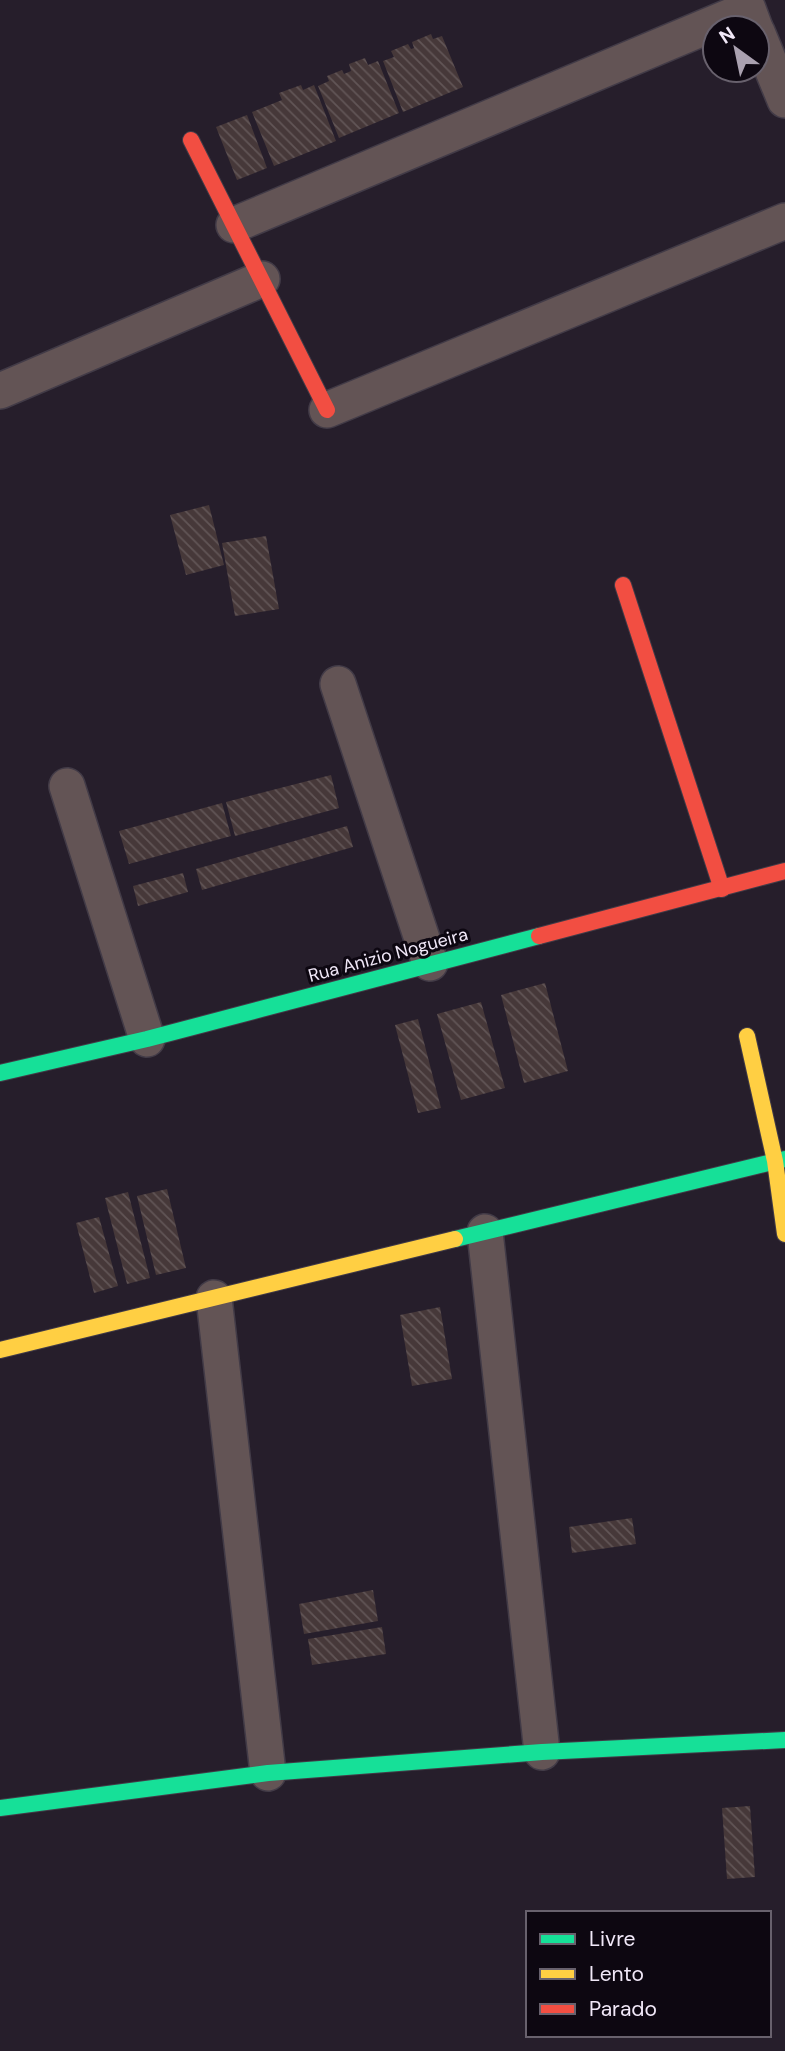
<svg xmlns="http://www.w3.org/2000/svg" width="785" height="2051" font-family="'DM Sans',sans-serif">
	<defs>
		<pattern id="building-back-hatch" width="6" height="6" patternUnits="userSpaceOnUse" patternTransform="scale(1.75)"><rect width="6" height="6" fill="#463839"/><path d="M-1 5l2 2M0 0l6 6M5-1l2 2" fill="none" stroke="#615556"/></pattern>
	</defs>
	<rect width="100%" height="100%" fill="#261e2b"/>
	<g fill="url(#building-back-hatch)">
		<polygon points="431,34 433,39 442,36 463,87 403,112 383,61 394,57 391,51 408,44 411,49 414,48 412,42"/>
		<polygon points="365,58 368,65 378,61 399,113 339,138 318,86 329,81 327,76 342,70 344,74 351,71 349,64"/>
		<polygon points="301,85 303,90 314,85 336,141 274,166 252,112 282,100 279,93"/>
		<polygon points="247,115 267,168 237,180 216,127"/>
		<polygon points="209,505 224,565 186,575 170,515"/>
		<polygon points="266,536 279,609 235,616 222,543"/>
		<polygon points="331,775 339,808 235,836 226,802"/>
		<polygon points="222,803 231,836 129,864 119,831"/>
		<polygon points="347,826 353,847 202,890 196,869"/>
		<polygon points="183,873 188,892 138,906 133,886"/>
		<polygon points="545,983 568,1071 524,1083 501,995"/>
		<polygon points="481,1002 505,1088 461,1100 437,1014"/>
		<polygon points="418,1019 441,1108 418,1113 395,1025"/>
		<polygon points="167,1189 186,1268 156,1275 137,1196"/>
		<polygon points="128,1192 150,1278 127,1284 105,1198"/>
		<polygon points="99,1217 118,1286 94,1293 76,1223"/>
		<polygon points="440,1307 452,1379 412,1386 400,1315"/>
		<polygon points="632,1518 636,1544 572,1553 569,1527"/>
		<polygon points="373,1590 378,1621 304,1634 299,1604"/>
		<polygon points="382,1627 386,1654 312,1665 308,1639"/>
		<polygon points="750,1806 755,1877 727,1879 722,1808"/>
	</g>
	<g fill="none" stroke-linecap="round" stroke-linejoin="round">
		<g stroke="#423b47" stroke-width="38">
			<g id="street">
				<polyline points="757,32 785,100"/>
				<polyline points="234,225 748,9 755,28"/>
				<polyline points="0,391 262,279"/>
				<polyline points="327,410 785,221"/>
				<polyline points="338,684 430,963"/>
				<polyline points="67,786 147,1039"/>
				<polyline points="485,1232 542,1752"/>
				<polyline points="214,1298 268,1773"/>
			</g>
		</g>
		<g stroke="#423b47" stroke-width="18">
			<g id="fast">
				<polyline points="0,1073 147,1039 539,936"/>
				<polyline points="455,1239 785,1159"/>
				<polyline points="0,1808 268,1773 542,1752 785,1740"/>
			</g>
		</g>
		<g stroke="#423b47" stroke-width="18">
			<g id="slow">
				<polyline points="747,1036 775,1161 785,1234"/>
				<polyline points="0,1350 455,1239"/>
			</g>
		</g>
		<g stroke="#423b47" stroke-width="18">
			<g id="jam">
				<polyline points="191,140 327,410"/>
				<polyline points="623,585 722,889"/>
				<polyline points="539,936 785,871"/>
			</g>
		</g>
		<use href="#street" stroke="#635455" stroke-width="35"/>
		<use href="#fast" stroke="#16e098" stroke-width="16"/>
		<use href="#slow" stroke="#ffcf43" stroke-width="16"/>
		<use href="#jam" stroke="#f24e42" stroke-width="16"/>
	</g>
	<g text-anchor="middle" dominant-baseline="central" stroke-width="6" stroke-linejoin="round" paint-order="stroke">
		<g font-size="18" fill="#f1e8f8" stroke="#0d0711">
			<text transform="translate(388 955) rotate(-15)">Rua Anizio Nogueira</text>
		</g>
	</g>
	<rect x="526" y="1911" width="245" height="126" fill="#0d0711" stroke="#68616d" stroke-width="2"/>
	<rect x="540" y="1934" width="35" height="10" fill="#16e098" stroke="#68616d" stroke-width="2"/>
	<text x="589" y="1946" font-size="21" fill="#f1e8f8">Livre</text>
	<rect x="540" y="1969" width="35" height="10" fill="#ffcf43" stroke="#68616d" stroke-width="2"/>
	<text x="589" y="1981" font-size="21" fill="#f1e8f8">Lento</text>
	<rect x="540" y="2004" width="35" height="10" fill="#f24e42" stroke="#68616d" stroke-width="2"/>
	<text x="589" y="2016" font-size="21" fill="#f1e8f8">Parado</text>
	<g transform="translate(736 49) rotate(327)"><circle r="33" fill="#0d0711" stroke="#68616d" stroke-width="2"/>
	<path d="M0-5L12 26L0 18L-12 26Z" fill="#aaa1b0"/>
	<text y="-10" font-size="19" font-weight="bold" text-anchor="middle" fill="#f1e8f8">N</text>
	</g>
</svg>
